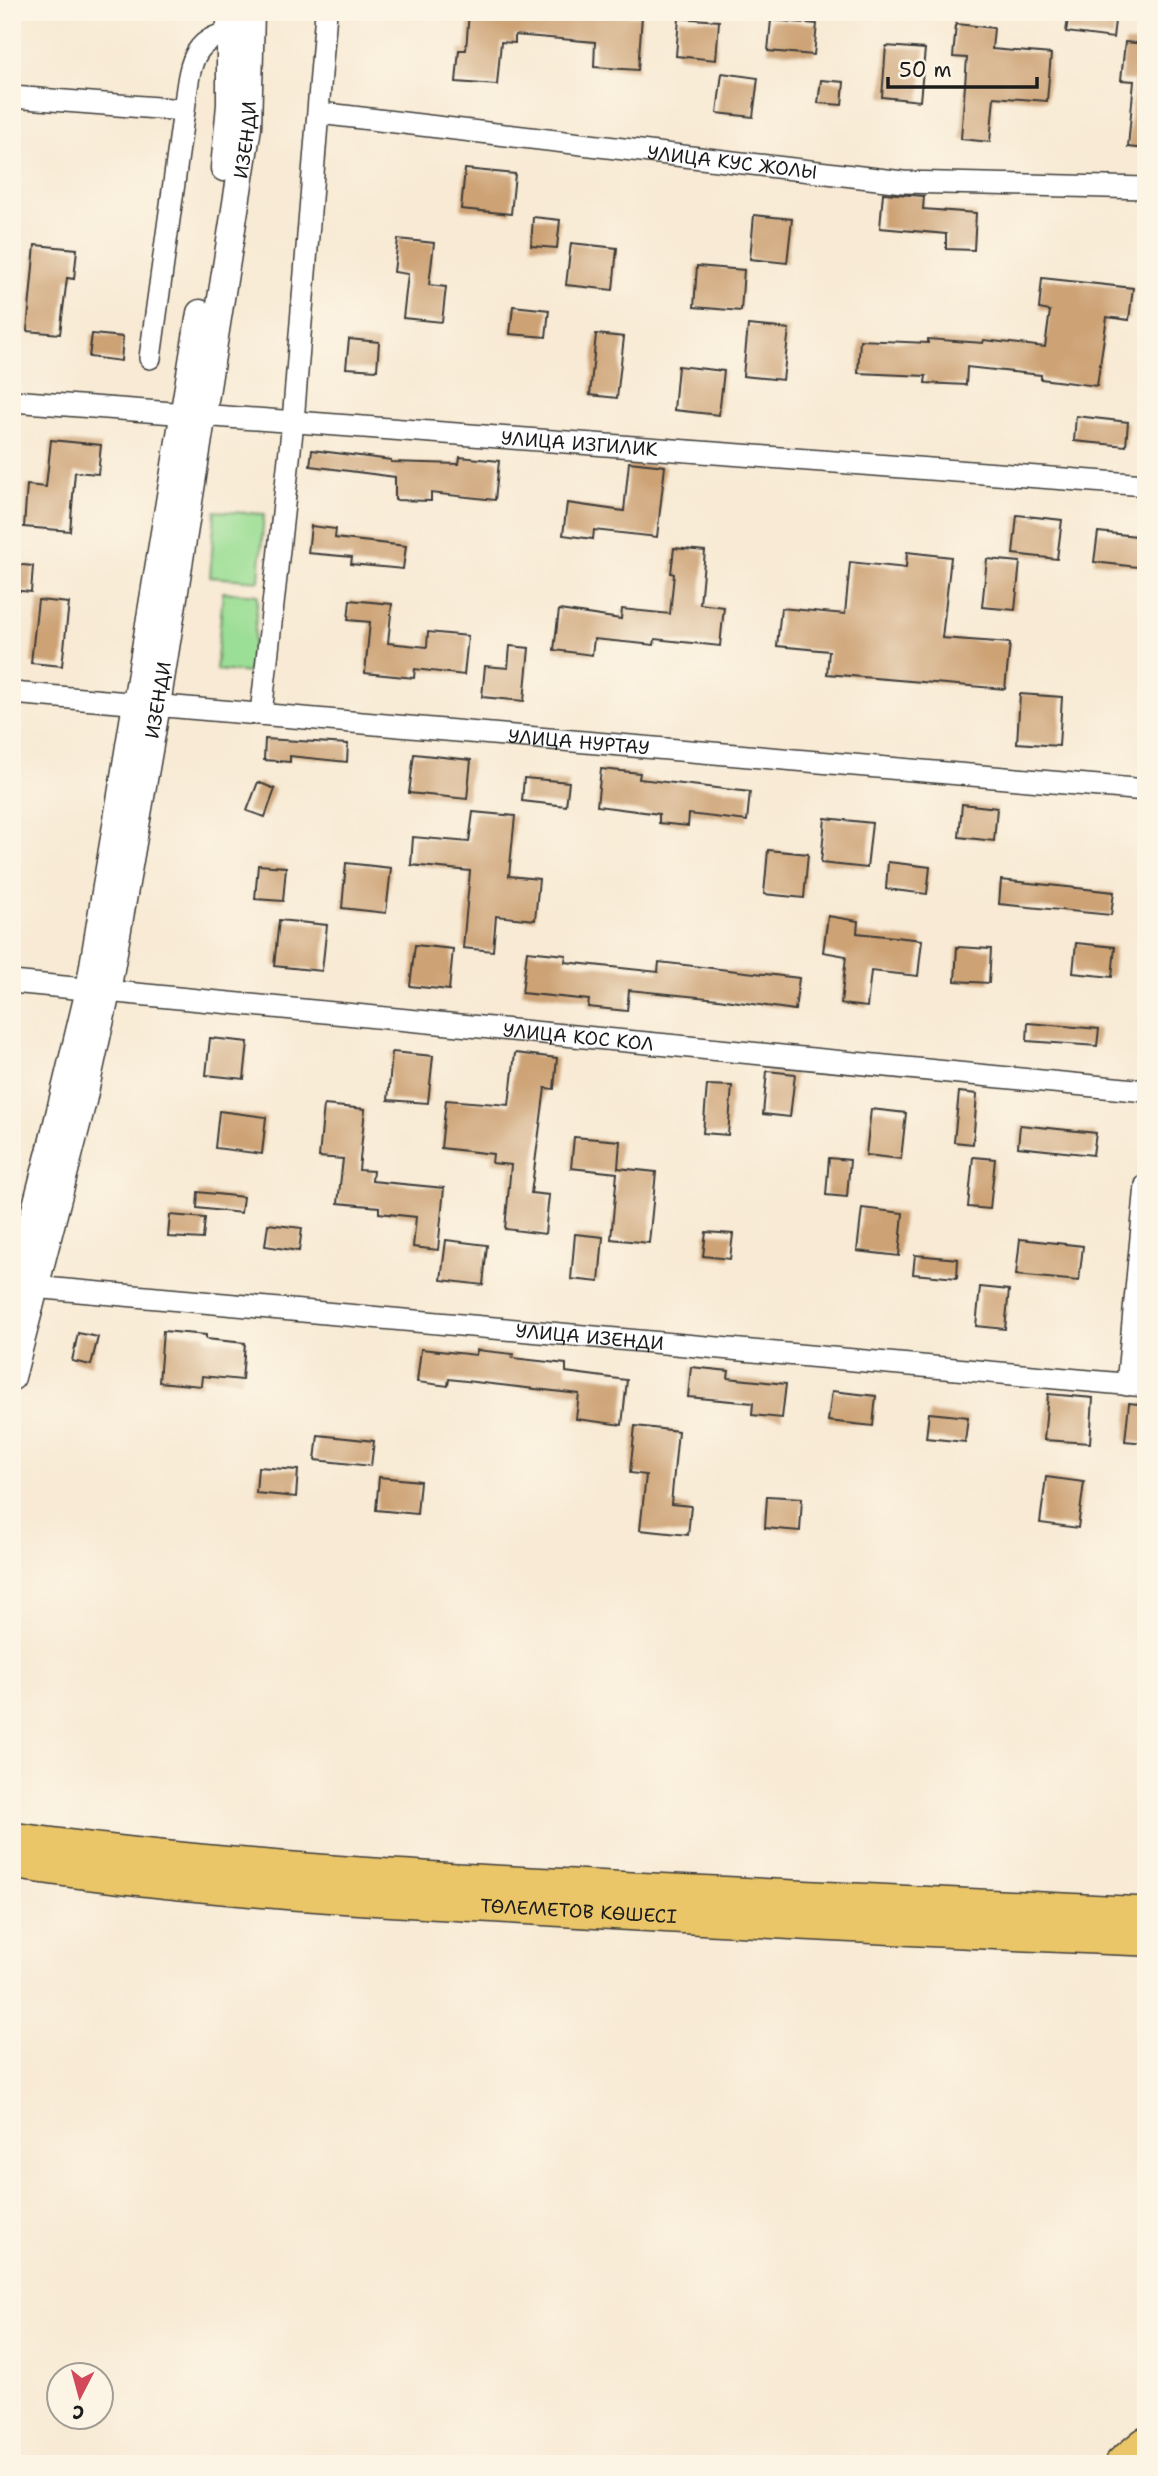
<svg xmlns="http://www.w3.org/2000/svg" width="1158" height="2476" font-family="'Shantell Sans',sans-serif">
	<rect width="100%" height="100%" fill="#fcf5e5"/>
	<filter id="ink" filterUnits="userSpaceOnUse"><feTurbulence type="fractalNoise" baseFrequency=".0143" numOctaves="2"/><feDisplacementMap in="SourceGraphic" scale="14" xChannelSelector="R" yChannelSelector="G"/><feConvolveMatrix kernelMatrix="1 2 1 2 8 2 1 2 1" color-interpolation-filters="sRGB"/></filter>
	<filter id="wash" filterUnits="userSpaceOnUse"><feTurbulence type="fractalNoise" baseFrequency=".00686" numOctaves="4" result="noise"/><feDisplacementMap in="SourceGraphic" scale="28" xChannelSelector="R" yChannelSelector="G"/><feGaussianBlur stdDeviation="1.57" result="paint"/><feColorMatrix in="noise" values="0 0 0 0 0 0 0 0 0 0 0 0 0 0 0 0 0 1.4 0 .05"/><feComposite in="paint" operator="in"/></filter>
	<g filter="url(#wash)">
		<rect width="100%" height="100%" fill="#f8ead4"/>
		<g fill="#9bde95" stroke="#5c7d58" stroke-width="2">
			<polygon points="215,511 264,514 259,581 210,577"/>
			<polygon points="223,592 258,595 251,673 216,670"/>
		</g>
		<g id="blocks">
			<g fill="#cda376">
				<polygon points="469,12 575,12 642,16 638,70 594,67 595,42 515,35 515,43 501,42 497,85 456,82 459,50 466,50"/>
				<polygon points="1069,12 1116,12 1113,38 1066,32"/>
				<polygon points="679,18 719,21 716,60 676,56"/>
				<polygon points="771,20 817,24 814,55 768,51"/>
				<polygon points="956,24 994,28 992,49 1051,54 1047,101 994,97 990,142 961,139 967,58 953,57"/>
				<polygon points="1125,42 1146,44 1146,149 1128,147 1134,81 1121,80"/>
				<polygon points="886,46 925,49 920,101 882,97"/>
				<polygon points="722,73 758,78 753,117 717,113"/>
				<polygon points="821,80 844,82 842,105 818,103"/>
				<polygon points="465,169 515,174 511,214 461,209"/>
				<polygon points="883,193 924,196 923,209 976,213 974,250 946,249 946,234 880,228"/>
				<polygon points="754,215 792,219 787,263 750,259"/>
				<polygon points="533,217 560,220 557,248 531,246"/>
				<polygon points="398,239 434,243 429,285 446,287 442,322 403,318 408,274 394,272"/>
				<polygon points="571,243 617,248 613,290 566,285"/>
				<polygon points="35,245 77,249 74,279 67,278 60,334 27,331"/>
				<polygon points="697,266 744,270 741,311 694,307"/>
				<polygon points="1042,278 1133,288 1129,320 1107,317 1097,386 1041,379 1041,375 967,367 966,385 925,383 926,376 858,373 860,340 928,343 928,339 983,343 984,340 1045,347 1050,311 1039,309"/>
				<polygon points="513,306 549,310 546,337 510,334"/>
				<polygon points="748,325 789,329 783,380 743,376"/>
				<polygon points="92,334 123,337 121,361 89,357"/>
				<polygon points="596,334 624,337 617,398 590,395"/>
				<polygon points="349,339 379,342 377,370 346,368"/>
				<polygon points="678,366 724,371 719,415 674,410"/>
				<polygon points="1076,416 1128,422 1126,446 1074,441"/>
				<polygon points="51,440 101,445 98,474 75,472 70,531 24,527 27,485 46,487"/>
				<polygon points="312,450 391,460 391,462 459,464 460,457 499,461 495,500 431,493 431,501 395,500 395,477 310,466"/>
				<polygon points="629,462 665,466 657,537 594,530 593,539 563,535 567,503 624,511"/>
				<polygon points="1017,515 1062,520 1057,559 1013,554"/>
				<polygon points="311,526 336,529 335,538 406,546 403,569 351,564 352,557 308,553"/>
				<polygon points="1098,532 1146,537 1146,568 1094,562"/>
				<polygon points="674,548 705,551 700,604 724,607 720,646 655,639 654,645 594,639 592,655 554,650 559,610 621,619 622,609 670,614 674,574 671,573"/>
				<polygon points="907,552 951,557 942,638 1010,643 1005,689 827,674 829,651 777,646 781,608 845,614 850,562 906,568"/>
				<polygon points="987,559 1020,562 1015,610 982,607"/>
				<polygon points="12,564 33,566 31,592 12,590"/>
				<polygon points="38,600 69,603 62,666 31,663"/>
				<polygon points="350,600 392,604 388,643 427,647 428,632 468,636 464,675 415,669 414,678 365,673 370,622 348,620"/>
				<polygon points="510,646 529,648 524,701 482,697 485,666 508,668"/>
				<polygon points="1020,694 1062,697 1059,746 1017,743"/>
				<polygon points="265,739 348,744 347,762 290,756 290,762 264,760"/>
				<polygon points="414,754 471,760 467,799 409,793"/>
				<polygon points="601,769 640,773 639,779 750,792 747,821 689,814 688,826 659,823 659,814 597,806"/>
				<polygon points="524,778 569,782 566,806 522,801"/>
				<polygon points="258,782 275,789 265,817 247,811"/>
				<polygon points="962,804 997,808 994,841 959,837"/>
				<polygon points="473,812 515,816 509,876 539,879 535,920 496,916 493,951 463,948 470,871 411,865 413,837 469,842"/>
				<polygon points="825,818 872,823 867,868 821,863"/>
				<polygon points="768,850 808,854 804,898 764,894"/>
				<polygon points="888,862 930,867 927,894 886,889"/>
				<polygon points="346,863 391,868 386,913 342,908"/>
				<polygon points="258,865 286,867 283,901 255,899"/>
				<polygon points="1001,880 1114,892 1111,915 999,904"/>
				<polygon points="828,916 858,921 857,933 922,940 918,976 871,971 867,1007 841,1004 846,956 823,952"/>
				<polygon points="279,920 327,925 322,971 274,966"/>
				<polygon points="1076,943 1115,947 1112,977 1073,973"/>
				<polygon points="415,945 453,949 449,990 410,986"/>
				<polygon points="957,947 991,949 989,983 955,981"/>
				<polygon points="527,951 566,955 565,962 658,972 659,962 799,978 795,1010 718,999 629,990 627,1011 588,1007 589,1000 522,993"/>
				<polygon points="1028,1023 1099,1029 1097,1046 1027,1041"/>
				<polygon points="210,1038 248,1042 244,1079 206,1075"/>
				<polygon points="392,1052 433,1056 428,1103 388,1100"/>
				<polygon points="515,1053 557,1058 554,1089 545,1088 531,1193 549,1195 545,1234 505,1229 511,1165 492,1163 493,1154 441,1148 446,1100 509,1105"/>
				<polygon points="767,1071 795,1074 790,1117 763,1114"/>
				<polygon points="707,1085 732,1086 728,1135 703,1133"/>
				<polygon points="959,1092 977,1094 973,1144 954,1142"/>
				<polygon points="324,1105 365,1109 359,1170 373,1171 372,1181 444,1188 438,1250 413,1247 416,1217 379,1213 379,1207 338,1203 343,1159 319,1157"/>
				<polygon points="871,1109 906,1113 901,1159 866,1155"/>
				<polygon points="219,1111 266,1117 262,1154 215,1148"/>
				<polygon points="1020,1125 1096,1133 1093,1155 1018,1147"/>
				<polygon points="574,1137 620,1141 618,1168 656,1172 649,1243 611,1239 617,1173 571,1168"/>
				<polygon points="973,1157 995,1159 990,1209 968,1207"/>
				<polygon points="829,1158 850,1160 847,1197 826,1195"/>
				<polygon points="198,1192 243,1197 241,1213 197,1208"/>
				<polygon points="862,1208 903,1213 899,1256 857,1251"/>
				<polygon points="170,1215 205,1218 203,1239 168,1237"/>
				<polygon points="268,1224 302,1228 299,1251 265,1246"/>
				<polygon points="706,1232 733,1234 730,1259 703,1256"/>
				<polygon points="575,1234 603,1237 599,1282 571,1279"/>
				<polygon points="1020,1239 1083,1246 1079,1281 1016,1275"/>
				<polygon points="446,1240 487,1245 483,1285 441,1280"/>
				<polygon points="915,1255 958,1259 957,1278 913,1274"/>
				<polygon points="980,1287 1009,1290 1005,1329 976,1326"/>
				<polygon points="163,1331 206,1335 206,1339 245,1343 242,1380 202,1376 201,1386 159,1382"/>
				<polygon points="78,1333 98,1337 91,1365 72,1361"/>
				<polygon points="421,1349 476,1355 477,1350 513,1354 512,1358 566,1364 566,1372 627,1380 622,1425 576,1419 579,1394 449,1379 448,1386 417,1382"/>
				<polygon points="691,1367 729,1371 728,1378 786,1384 782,1418 752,1415 753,1403 688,1397"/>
				<polygon points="832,1391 876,1396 873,1426 828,1421"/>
				<polygon points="1048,1394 1093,1398 1090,1443 1044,1440"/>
				<polygon points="1129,1403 1146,1405 1146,1443 1125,1441"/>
				<polygon points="929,1413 968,1417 965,1442 926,1438"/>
				<polygon points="635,1426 678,1431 671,1504 691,1506 688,1535 640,1530 646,1475 630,1473"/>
				<polygon points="318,1435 374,1441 371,1466 315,1460"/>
				<polygon points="258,1467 298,1470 296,1497 256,1493"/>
				<polygon points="379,1477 420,1481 417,1514 376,1510"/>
				<polygon points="1046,1477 1084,1482 1078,1528 1040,1523"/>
				<polygon points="767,1496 802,1498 800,1531 765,1528"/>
			</g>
		</g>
	</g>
	<g filter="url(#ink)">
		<use href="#blocks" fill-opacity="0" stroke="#3d3b38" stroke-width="2"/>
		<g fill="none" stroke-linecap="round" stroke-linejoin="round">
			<g stroke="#3d3b38" stroke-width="24">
				<g id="minor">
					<path d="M12,97L184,110C190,68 189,33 242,32"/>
					<path id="s1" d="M319,113L903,182L1146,188"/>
					<polyline points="150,358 184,110"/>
					<path id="s2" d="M12,401L1146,485"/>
					<path id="s3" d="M12,693L1146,790"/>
					<polyline points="261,714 293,422 326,12"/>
					<path id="s4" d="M12,982L1146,1091"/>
					<path id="s5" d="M22,1286L1146,1386"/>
					<polyline points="1127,1385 1146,1185"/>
				</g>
			</g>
			<g stroke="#3d3b38" stroke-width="29">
				<g id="tertiary">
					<polyline points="224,168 230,105 230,12"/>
					<polyline points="12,1298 50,1152 89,990 200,313"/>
					<path id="s6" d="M12,1377L83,1101L107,992L157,705L248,127L251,12"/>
				</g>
			</g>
			<g stroke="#3d3b38" stroke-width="36">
				<g id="primary">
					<path d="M12,1839C218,1868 425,1879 632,1889C804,1898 975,1906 1146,1914"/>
					<path id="s7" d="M12,1862C187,1889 359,1898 535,1908C739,1920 942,1931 1146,1939"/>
				</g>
			</g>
			<g stroke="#3d3b38" stroke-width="38">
				<polyline id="trunk" points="1123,2464 1146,2445"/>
			</g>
			<use href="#minor" stroke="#fff" stroke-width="21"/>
			<use href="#tertiary" stroke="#fff" stroke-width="26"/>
			<use href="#primary" stroke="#eac669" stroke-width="33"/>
			<use href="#trunk" stroke="#eac669" stroke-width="35"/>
		</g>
	</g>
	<g text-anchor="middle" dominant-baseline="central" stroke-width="5" stroke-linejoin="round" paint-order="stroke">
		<g font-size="19" fill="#1c1c1c" stroke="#fcf5e5">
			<text stroke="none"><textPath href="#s6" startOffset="1260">ИЗЕНДИ</textPath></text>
			<text stroke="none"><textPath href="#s1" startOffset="416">УЛИЦА КУС ЖОЛЫ</textPath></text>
			<text stroke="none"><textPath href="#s2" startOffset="569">УЛИЦА ИЗГИЛИК</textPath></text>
			<text stroke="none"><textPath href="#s6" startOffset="693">ИЗЕНДИ</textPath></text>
			<text stroke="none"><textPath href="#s3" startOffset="569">УЛИЦА НУРТАУ</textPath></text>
			<text stroke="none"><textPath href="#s4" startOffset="569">УЛИЦА КОС КОЛ</textPath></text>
			<text stroke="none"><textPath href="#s5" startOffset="570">УЛИЦА ИЗЕНДИ</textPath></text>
			<text stroke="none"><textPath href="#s7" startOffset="569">ТӨЛЕМЕТОВ КӨШЕСІ</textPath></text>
		</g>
	</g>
	<rect width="1158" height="2476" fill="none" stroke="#fcf5e5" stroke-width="42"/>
	<g transform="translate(80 2396) rotate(186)"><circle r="33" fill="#fcf5e5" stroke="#a29e95" stroke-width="2"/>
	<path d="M0-5L12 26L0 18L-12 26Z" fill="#d1495b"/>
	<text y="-10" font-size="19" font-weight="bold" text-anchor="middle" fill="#1c1c1c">С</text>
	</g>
	<path d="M888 77v10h149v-10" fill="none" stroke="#1c1c1c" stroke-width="3.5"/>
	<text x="899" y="77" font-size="21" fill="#1c1c1c" stroke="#fcf5e5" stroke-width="5" paint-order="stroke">50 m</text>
</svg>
